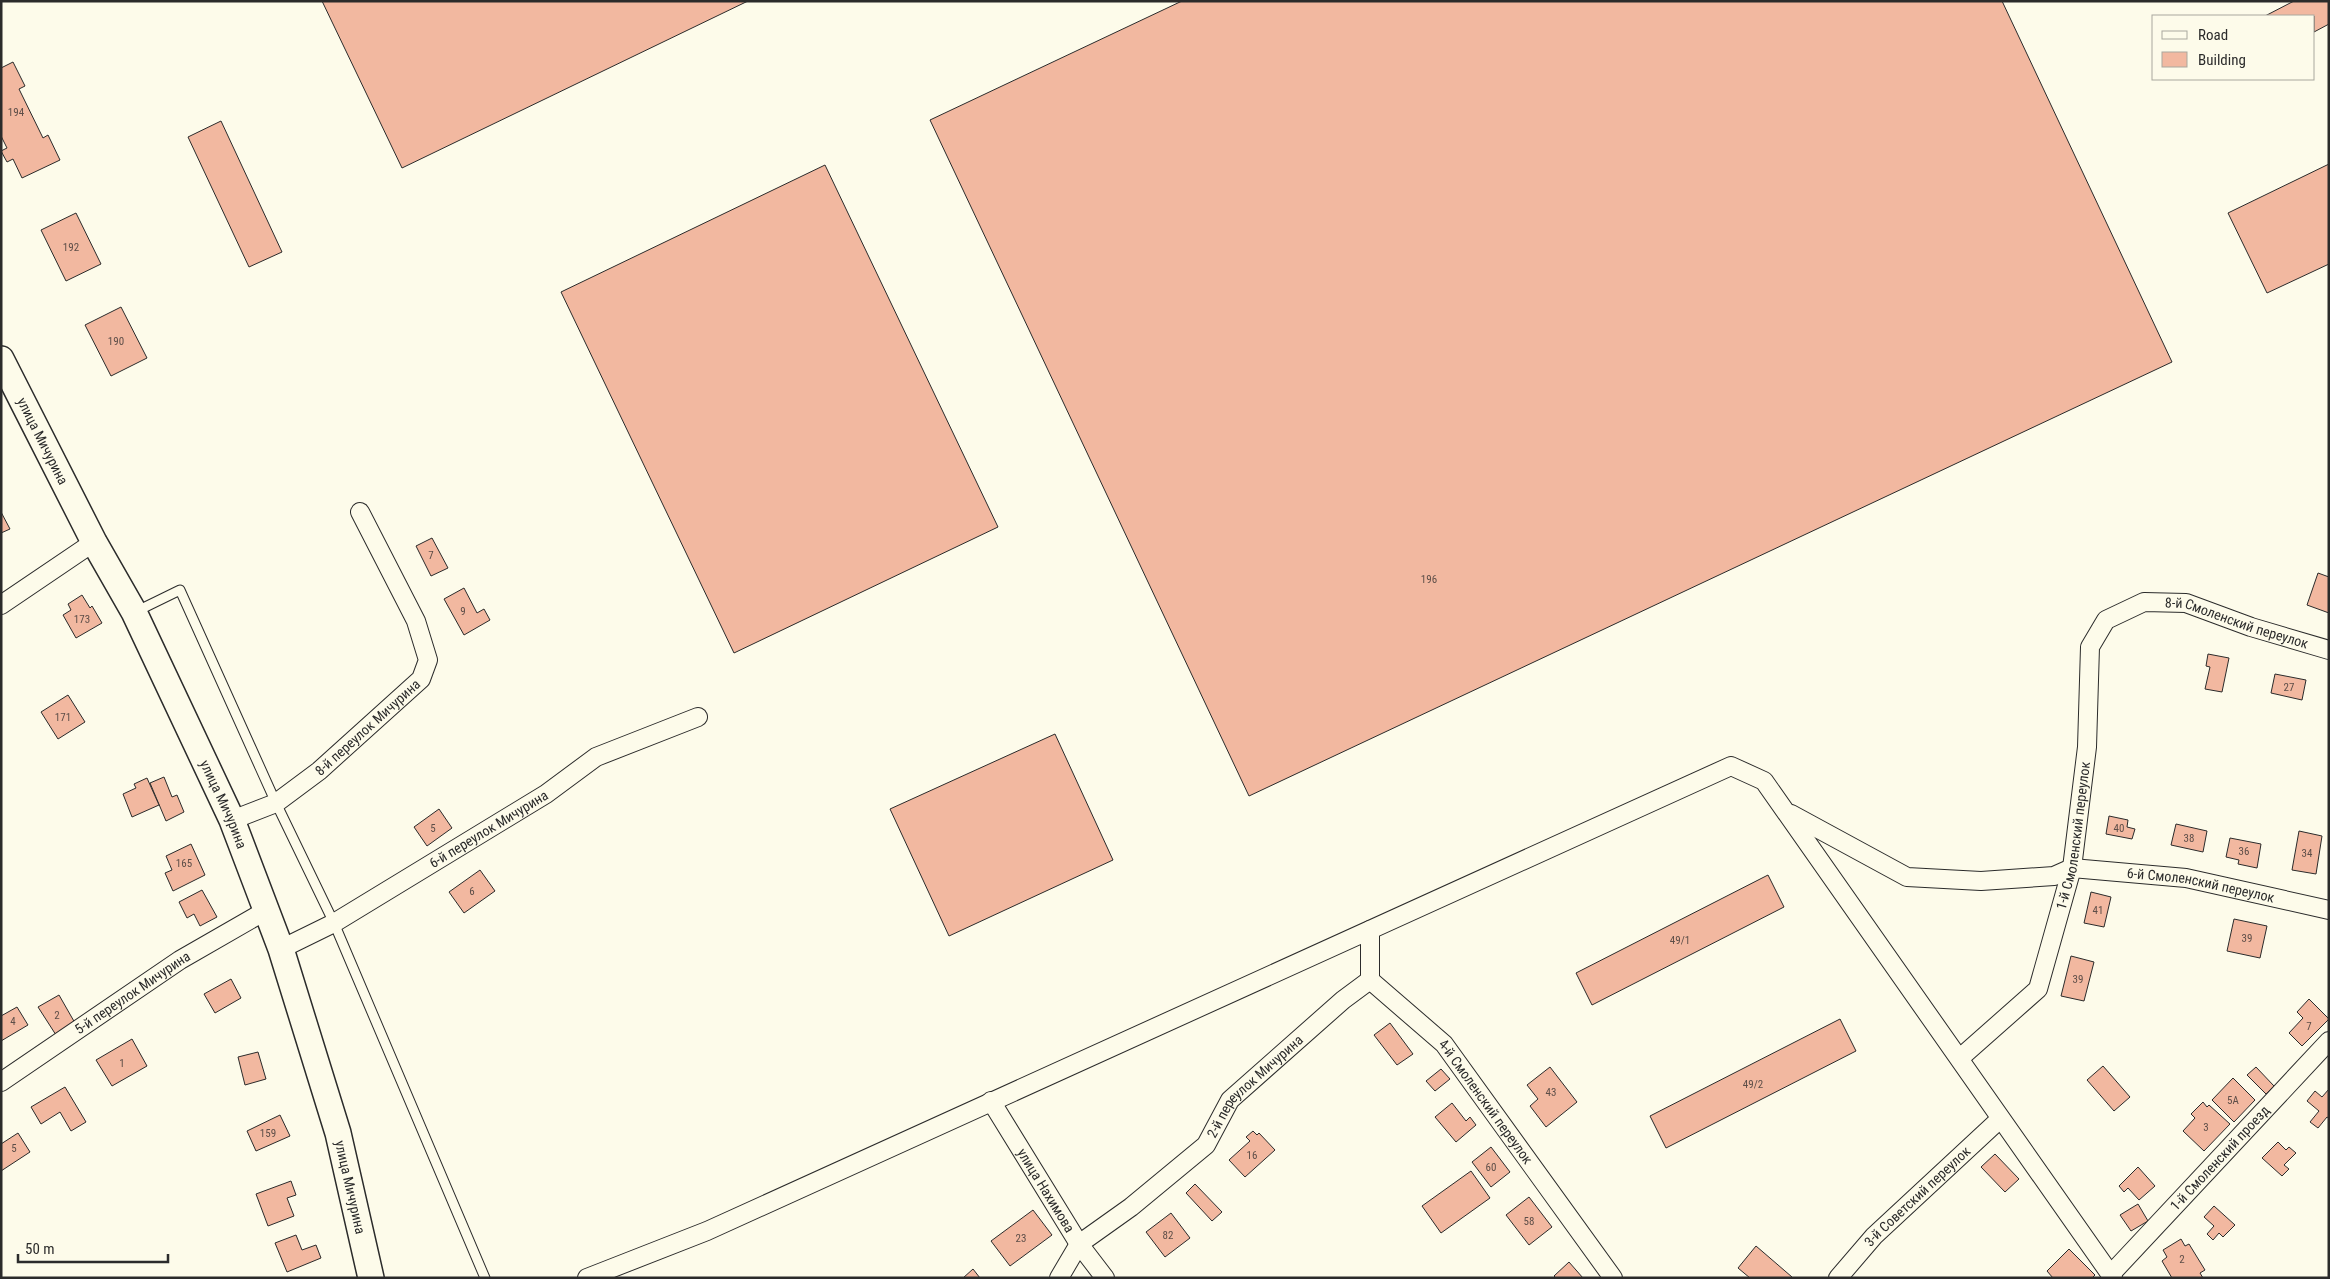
<svg xmlns="http://www.w3.org/2000/svg" width="2330" height="1279" font-family="'Roboto Condensed',sans-serif">
	<rect width="100%" height="100%" fill="#fdfbea"/>
	<g fill="#f2b8a0" stroke="#2b2b2b">
		<polygon points="322,1 748,1 402,168"/>
		<polygon points="1182,1 2002,1 2172,362 1249,796 930,120"/>
		<polygon points="2294,1 2329,1 2329,24 2314,32 2314,16 2265,16"/>
		<polygon points="13,62 25,86 19,89 43,138 48,135 60,160 22,178 13,159 7,162 1,151 7,148 1,136 1,68"/>
		<polygon points="221,121 282,252 249,267 188,137"/>
		<polygon points="2329,164 2329,264 2267,293 2228,213"/>
		<polygon points="825,165 998,527 734,653 561,292"/>
		<polygon points="76,213 101,264 66,281 41,230"/>
		<polygon points="121,307 147,358 111,376 85,325"/>
		<polygon points="1,512 10,529 1,533"/>
		<polygon points="432,538 448,568 431,576 416,546"/>
		<polygon points="2318,573 2329,577 2329,613 2307,605"/>
		<polygon points="464,588 477,613 484,609 490,620 464,635 444,599"/>
		<polygon points="82,595 90,608 92,606 102,623 76,638 63,615 71,610 68,604"/>
		<polygon points="2208,654 2229,658 2222,692 2205,689 2210,667 2206,666"/>
		<polygon points="2275,674 2306,680 2302,700 2271,693"/>
		<polygon points="68,695 85,722 58,739 41,712"/>
		<polygon points="1055,734 1113,860 949,936 890,809"/>
		<polygon points="164,777 172,797 177,795 184,812 166,821 150,783"/>
		<polygon points="147,778 159,805 132,817 123,794 136,788 134,784"/>
		<polygon points="439,809 452,828 427,846 414,827"/>
		<polygon points="2109,816 2128,820 2127,827 2135,829 2132,839 2106,834"/>
		<polygon points="2176,824 2207,831 2203,852 2171,845"/>
		<polygon points="2299,831 2322,836 2316,874 2292,870"/>
		<polygon points="2230,838 2261,844 2257,868 2238,864 2239,860 2226,857"/>
		<polygon points="191,844 205,875 173,891 165,873 172,870 166,856"/>
		<polygon points="480,870 495,891 464,913 449,892"/>
		<polygon points="1768,875 1784,907 1592,1005 1576,973"/>
		<polygon points="202,890 217,917 200,926 194,914 187,918 179,902"/>
		<polygon points="2091,892 2111,897 2104,927 2084,923"/>
		<polygon points="2234,919 2267,926 2260,958 2227,951"/>
		<polygon points="2071,956 2094,962 2084,1001 2061,996"/>
		<polygon points="231,979 241,998 215,1013 204,994"/>
		<polygon points="59,995 75,1023 56,1035 38,1007"/>
		<polygon points="2309,999 2329,1019 2302,1046 2289,1033 2303,1018 2297,1012"/>
		<polygon points="17,1007 28,1025 1,1041 1,1016"/>
		<polygon points="1840,1019 1856,1051 1666,1148 1650,1116"/>
		<polygon points="1390,1023 1413,1054 1397,1065 1374,1035"/>
		<polygon points="132,1039 147,1066 112,1086 96,1060"/>
		<polygon points="258,1052 266,1079 245,1085 238,1057"/>
		<polygon points="2103,1066 2130,1097 2114,1111 2087,1080"/>
		<polygon points="1550,1067 1577,1102 1546,1127 1530,1106 1538,1099 1527,1085"/>
		<polygon points="2256,1067 2274,1086 2266,1094 2247,1075"/>
		<polygon points="1441,1069 1450,1079 1435,1091 1426,1081"/>
		<polygon points="2233,1078 2255,1100 2234,1122 2212,1100"/>
		<polygon points="65,1087 86,1122 71,1131 60,1112 41,1124 31,1107"/>
		<polygon points="2329,1089 2329,1118 2327,1117 2318,1128 2310,1122 2319,1111 2307,1101 2315,1091 2322,1097"/>
		<polygon points="2203,1102 2207,1107 2209,1105 2230,1124 2204,1151 2183,1131 2195,1118 2191,1114"/>
		<polygon points="1452,1103 1466,1121 1470,1117 1476,1125 1456,1142 1435,1117"/>
		<polygon points="280,1115 290,1136 256,1151 247,1131"/>
		<polygon points="1253,1131 1257,1135 1259,1133 1275,1150 1245,1177 1229,1160 1250,1141 1246,1137"/>
		<polygon points="18,1133 30,1152 1,1171 1,1144"/>
		<polygon points="2278,1142 2286,1150 2289,1147 2296,1153 2284,1165 2289,1169 2282,1176 2262,1158"/>
		<polygon points="1491,1147 1510,1172 1491,1187 1472,1162"/>
		<polygon points="1995,1154 2019,1179 2005,1192 1981,1167"/>
		<polygon points="2138,1167 2155,1186 2139,1200 2128,1188 2124,1192 2119,1186"/>
		<polygon points="1471,1171 1490,1198 1441,1233 1422,1206"/>
		<polygon points="291,1181 296,1195 287,1198 294,1216 268,1226 256,1194"/>
		<polygon points="1195,1184 1222,1212 1212,1221 1186,1193"/>
		<polygon points="1529,1197 1552,1227 1529,1245 1506,1215"/>
		<polygon points="2138,1204 2148,1221 2131,1231 2120,1215"/>
		<polygon points="2214,1206 2235,1225 2223,1237 2219,1233 2213,1240 2207,1234 2214,1226 2204,1217"/>
		<polygon points="1033,1210 1052,1235 1010,1266 991,1241"/>
		<polygon points="1171,1213 1190,1238 1165,1257 1146,1232"/>
		<polygon points="296,1235 302,1250 316,1245 321,1258 287,1272 275,1243"/>
		<polygon points="2181,1239 2185,1246 2189,1244 2205,1270 2200,1273 2203,1278 2172,1278 2162,1261 2167,1257 2163,1250"/>
		<polygon points="1756,1246 1792,1277 1791,1278 1750,1278 1738,1268"/>
		<polygon points="2069,1249 2095,1275 2092,1278 2053,1278 2047,1271"/>
		<polygon points="1569,1262 1583,1278 1556,1278 1554,1276"/>
		<polygon points="973,1269 980,1278 963,1278"/>
	</g>
	<g fill="none" stroke-linecap="round" stroke-linejoin="round">
		<g stroke="#2b2b2b" stroke-width="11">
			<polyline id="lane" points="135,612 180,590 276,803 334,923 485,1278"/>
		</g>
		<g stroke="#2b2b2b" stroke-width="20">
			<g id="street">
				<polyline points="1,605 94,542"/>
				<path id="s1" d="M1791,814L1907,877L1981,881L2054,876L2072,868L2186,878L2329,910"/>
				<path id="s2" d="M232,820L276,803L319,771L421,679L428,660L416,621L360,512"/>
				<path id="s3" d="M1370,930V980L1444,1044L1613,1278"/>
				<path id="s4" d="M281,949L334,923L546,794L596,757L698,717"/>
				<path id="s5" d="M1960,1058L2038,989L2072,868L2087,747L2090,647L2106,620L2144,602L2186,603L2251,627L2329,650"/>
				<path id="s6" d="M1,1082L180,960L267,910"/>
				<path id="s7" d="M991,1101L1079,1244L1105,1278"/>
				<path id="s8" d="M2111,1274L2329,1041"/>
				<polyline points="587,1278 707,1231 1731,766 1764,781 2113,1278"/>
				<path id="s9" d="M1059,1278L1079,1244L1131,1207L1206,1145L1230,1100L1343,1000L1370,980"/>
				<path id="s10" d="M1838,1278L1874,1236L2000,1119"/>
			</g>
		</g>
		<g stroke="#2b2b2b" stroke-width="28">
			<g id="secondary">
				<path id="s11" d="M1,359L94,542L134,612L232,820L281,949L338,1133L371,1278"/>
			</g>
		</g>
		<use href="#lane" stroke="#fdfbea" stroke-width="9"/>
		<use href="#street" stroke="#fdfbea" stroke-width="18"/>
		<use href="#secondary" stroke="#fdfbea" stroke-width="25"/>
	</g>
	<g text-anchor="middle" dominant-baseline="central" stroke-width="4" stroke-linejoin="round" paint-order="stroke">
		<g font-size="11" fill="#5d4e48">
			<text x="16" y="112">194</text>
			<text x="71" y="247">192</text>
			<text x="116" y="341">190</text>
			<text x="431" y="555">7</text>
			<text x="1429" y="579">196</text>
			<text x="463" y="611">9</text>
			<text x="82" y="619">173</text>
			<text x="2289" y="687">27</text>
			<text x="63" y="717">171</text>
			<text x="433" y="828">5</text>
			<text x="2119" y="828">40</text>
			<text x="2189" y="838">38</text>
			<text x="2244" y="851">36</text>
			<text x="2307" y="853">34</text>
			<text x="184" y="863">165</text>
			<text x="472" y="891">6</text>
			<text x="2098" y="910">41</text>
			<text x="2247" y="938">39</text>
			<text x="1680" y="940">49/1</text>
			<text x="2078" y="979">39</text>
			<text x="57" y="1015">2</text>
			<text x="13" y="1021">4</text>
			<text x="2309" y="1026">7</text>
			<text x="122" y="1063">1</text>
			<text x="1753" y="1084">49/2</text>
			<text x="1551" y="1092">43</text>
			<text x="2233" y="1100">5А</text>
			<text x="2206" y="1127">3</text>
			<text x="268" y="1133">159</text>
			<text x="14" y="1148">5</text>
			<text x="1252" y="1155">16</text>
			<text x="1491" y="1167">60</text>
			<text x="1529" y="1221">58</text>
			<text x="1168" y="1235">82</text>
			<text x="1021" y="1238">23</text>
			<text x="2182" y="1259">2</text>
		</g>
		<g font-size="14" fill="#2b2b2b" stroke="#fdfbea">
			<text stroke="none"><textPath href="#s11" startOffset="92">улица Мичурина</textPath></text>
			<text stroke="none"><textPath href="#s5" startOffset="621">8-й Смоленский переулок</textPath></text>
			<text stroke="none"><textPath href="#s2" startOffset="166">8-й переулок Мичурина</textPath></text>
			<text stroke="none"><textPath href="#s11" startOffset="498">улица Мичурина</textPath></text>
			<text stroke="none"><textPath href="#s4" startOffset="240">6-й переулок Мичурина</textPath></text>
			<text stroke="none"><textPath href="#s5" startOffset="262">1-й Смоленский переулок</textPath></text>
			<text stroke="none"><textPath href="#s1" startOffset="429">6-й Смоленский переулок</textPath></text>
			<text stroke="none"><textPath href="#s6" startOffset="159">5-й переулок Мичурина</textPath></text>
			<text stroke="none"><textPath href="#s9" startOffset="278">2-й переулок Мичурина</textPath></text>
			<text stroke="none"><textPath href="#s3" startOffset="219">4-й Смоленский переулок</textPath></text>
			<text stroke="none"><textPath href="#s8" startOffset="159">1-й Смоленский проезд</textPath></text>
			<text stroke="none"><textPath href="#s11" startOffset="902">улица Мичурина</textPath></text>
			<text stroke="none"><textPath href="#s7" startOffset="105">улица Нахимова</textPath></text>
			<text stroke="none"><textPath href="#s10" startOffset="114">3-й Советский переулок</textPath></text>
		</g>
	</g>
	<rect width="2330" height="1279" fill="none" stroke="#2b2b2b" stroke-width="5"/>
	<rect x="2152" y="15" width="162" height="65" fill="#fdfbea" stroke="#a9a89e"/>
	<rect x="2162" y="31" width="25" height="8" fill="#fdfbea" stroke="#a9a89e"/>
	<text x="2198" y="40" font-size="15" fill="#2b2b2b">Road</text>
	<rect x="2162" y="52" width="25" height="15" fill="#f2b8a0" stroke="#a9a89e"/>
	<text x="2198" y="65" font-size="15" fill="#2b2b2b">Building</text>
	<path d="M18 1254v8h150v-8" fill="none" stroke="#2b2b2b" stroke-width="2.5"/>
	<text x="25" y="1254" font-size="15" fill="#2b2b2b" stroke="#fdfbea" stroke-width="4" paint-order="stroke">50 m</text>
</svg>
